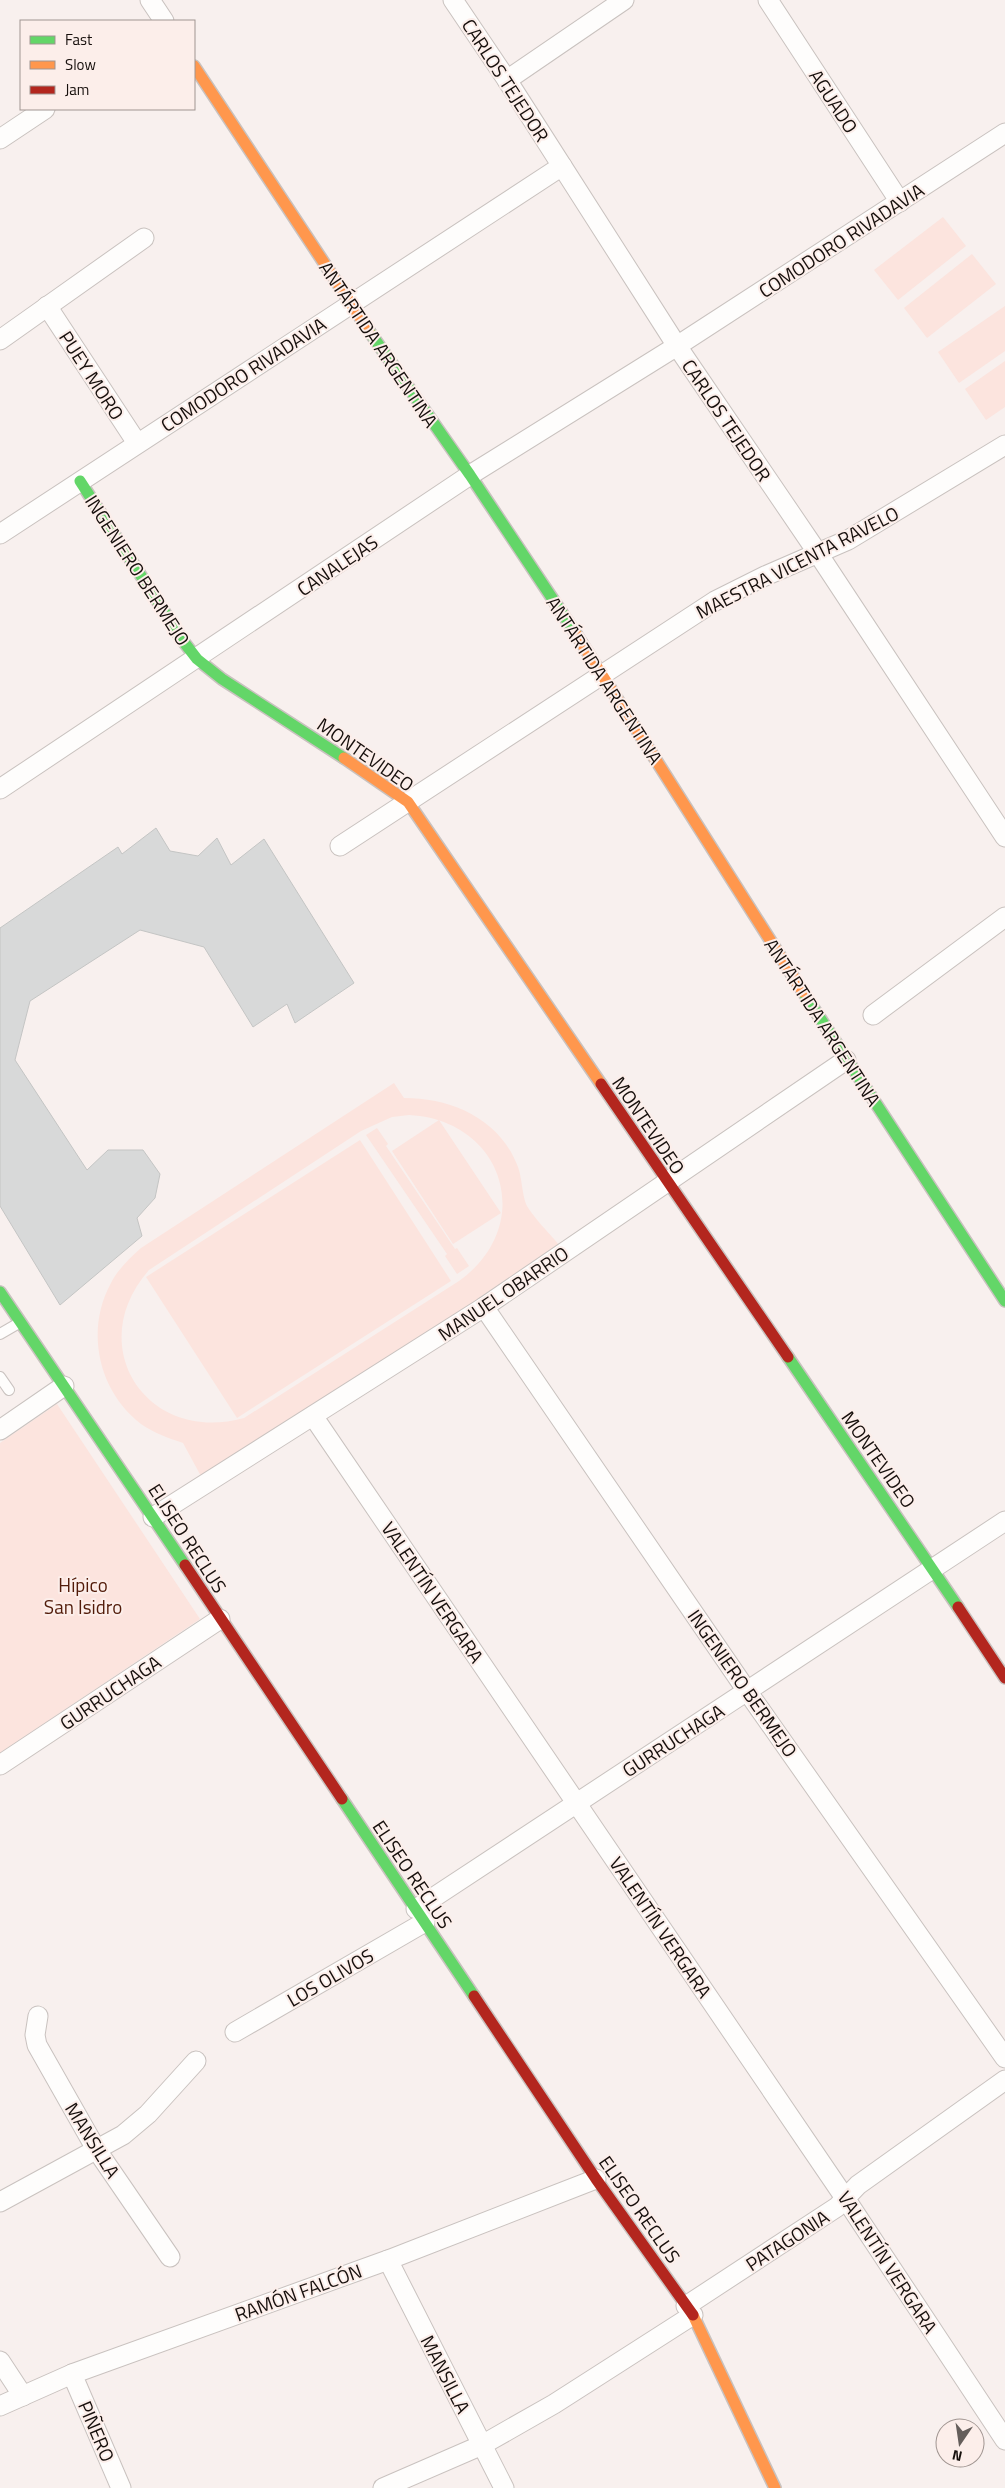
<svg xmlns="http://www.w3.org/2000/svg" width="1005" height="2488" font-family="'Titillium Web',sans-serif">
	<rect width="100%" height="100%" fill="#f8f0ee"/>
	<g fill="#fce4de" fill-rule="evenodd">
		<polygon points="943,217 966,246 898,300 874,270"/>
		<polygon points="972,254 996,284 927,338 904,308"/>
		<polygon points="1005,306 1005,351 959,383 938,352"/>
		<polygon points="1005,361 1005,407 986,420 965,389"/>
		<path d="M394,1083L404,1098C452,1098 500,1119 518,1167C522,1178 522,1194 526,1204C531,1215 552,1236 560,1246L202,1478L183,1443C168,1438 154,1433 141,1424C98,1391 85,1330 111,1283C118,1269 130,1258 141,1248ZM409,1115C504,1120 537,1225 459,1281L244,1418C147,1445 82,1346 149,1270L361,1131L392,1117Z"/>
		<polygon points="439,1120 501,1213 453,1244 392,1151"/>
		<polygon points="377,1128 388,1144 386,1146 455,1249 457,1248 469,1266 457,1274 445,1256 447,1254 366,1135"/>
		<polygon points="360,1140 451,1281 237,1418 146,1277"/>
		<polygon points="57,1404 200,1619 0,1753 0,1443"/>
	</g>
	<polygon fill="#d8d9d9" stroke="#c4c5c4" points="156,828 170,851 198,856 217,838 231,865 264,839 354,983 295,1023 287,1004 253,1027 204,947 140,930 30,1001 15,1060 87,1170 108,1150 143,1150 160,1174 155,1198 137,1218 142,1236 60,1305 0,1206 0,928 118,847 122,854"/>
	<g fill="none" stroke-linecap="round" stroke-linejoin="round">
		<g stroke="#c9c2bf" stroke-width="12">
			<g id="lane">
				<polyline points="0,1334 19,1323"/>
				<polyline points="0,1377 9,1390"/>
			</g>
		</g>
		<g stroke="#c9c2bf" stroke-width="21">
			<g id="street">
				<polyline points="150,0 164,21"/>
				<polyline points="453,0 507,80 677,346 817,552 1005,837"/>
				<polyline points="768,0 900,202"/>
				<polyline points="507,80 624,0"/>
				<polyline points="0,139 45,109"/>
				<polyline points="47,306 137,443"/>
				<polyline points="0,340 144,238"/>
				<polyline points="0,534 562,166"/>
				<polyline points="0,789 470,475 677,346 1005,133"/>
				<polyline points="340,846 715,601 765,576 848,540 1005,445"/>
				<polyline points="873,1015 1005,917"/>
				<polyline points="484,1307 747,1691 1005,2058"/>
				<polyline points="313,1416 845,2198 1005,2440"/>
				<polyline points="0,1430 64,1386"/>
				<polyline points="153,1517 484,1307 846,1060"/>
				<polyline points="0,1765 220,1619"/>
				<polyline points="416,1909 1005,1521"/>
				<polyline points="38,2016 35,2035 37,2045 96,2149 170,2257"/>
				<polyline points="235,2032 425,1922"/>
				<polyline points="0,2202 123,2135 148,2114 196,2061"/>
				<polyline points="388,2260 504,2488"/>
				<polyline points="686,2306 837,2207 858,2185 1005,2080"/>
				<polyline points="0,2361 23,2396"/>
				<polyline points="72,2374 121,2488"/>
				<polyline points="0,2406 72,2374 388,2260 596,2179"/>
				<polyline points="383,2488 482,2445 554,2404 693,2315"/>
			</g>
		</g>
		<g stroke="#c9c2bf" stroke-width="14">
			<g id="fast">
				<polyline points="369,331 470,475 576,634"/>
				<polyline points="80,481 183,641 197,659 222,679 344,758"/>
				<polyline points="803,992 1005,1301"/>
				<polyline points="0,1292 185,1565"/>
				<polyline points="788,1357 958,1607"/>
				<polyline points="342,1799 474,1996"/>
			</g>
		</g>
		<g stroke="#c9c2bf" stroke-width="14">
			<g id="slow">
				<polyline points="194,66 369,331"/>
				<polyline points="576,634 803,992"/>
				<polyline points="344,758 408,802 601,1084"/>
				<polyline points="693,2315 775,2488"/>
			</g>
		</g>
		<g stroke="#c9c2bf" stroke-width="14">
			<g id="jam">
				<polyline points="601,1084 788,1357"/>
				<polyline points="185,1565 342,1799"/>
				<polyline points="958,1607 1005,1678"/>
				<polyline points="474,1996 596,2179 693,2315"/>
			</g>
		</g>
		<use href="#lane" stroke="#fefdfc" stroke-width="10"/>
		<use href="#street" stroke="#fefdfc" stroke-width="19"/>
		<use href="#fast" stroke="#63d668" stroke-width="11"/>
		<use href="#slow" stroke="#ff974d" stroke-width="11"/>
		<use href="#jam" stroke="#b3261e" stroke-width="11"/>
	</g>
	<g text-anchor="middle" dominant-baseline="central" stroke-width="4" stroke-linejoin="round" paint-order="stroke">
		<g font-size="19" fill="#160f0c" stroke="#fceeea">
			<text transform="translate(506 80) rotate(57)">CARLOS TEJEDOR</text>
			<text transform="translate(834 101) rotate(57)">AGUADO</text>
			<text transform="translate(841 240) rotate(-33)">COMODORO RIVADAVIA</text>
			<text transform="translate(379 344) rotate(56)">ANTÁRTIDA ARGENTINA</text>
			<text transform="translate(243 374) rotate(-33)">COMODORO RIVADAVIA</text>
			<text transform="translate(92 375) rotate(57)">PUEY MORO</text>
			<text transform="translate(727 420) rotate(56)">CARLOS TEJEDOR</text>
			<text transform="translate(797 562) rotate(-27)">MAESTRA VICENTA RAVELO</text>
			<text transform="translate(337 565) rotate(-34)">CANALEJAS</text>
			<text transform="translate(138 570) rotate(57)">INGENIERO BERMEJO</text>
			<text transform="translate(605 680) rotate(57)">ANTÁRTIDA ARGENTINA</text>
			<text transform="translate(366 754) rotate(35)">MONTEVIDEO</text>
			<text transform="translate(823 1022) rotate(57)">ANTÁRTIDA ARGENTINA</text>
			<text transform="translate(649 1125) rotate(56)">MONTEVIDEO</text>
			<text transform="translate(503 1293) rotate(-34)">MANUEL OBARRIO</text>
			<text transform="translate(879 1459) rotate(55)">MONTEVIDEO</text>
			<text transform="translate(188 1538) rotate(57)">ELISEO RECLUS</text>
			<text transform="translate(433 1592) rotate(56)">VALENTÍN VERGARA</text>
			<text transform="translate(743 1683) rotate(55)">INGENIERO BERMEJO</text>
			<text transform="translate(110 1692) rotate(-34)">GURRUCHAGA</text>
			<text transform="translate(673 1740) rotate(-33)">GURRUCHAGA</text>
			<text transform="translate(413 1874) rotate(56)">ELISEO RECLUS</text>
			<text transform="translate(661 1927) rotate(56)">VALENTÍN VERGARA</text>
			<text transform="translate(330 1977) rotate(-30)">LOS OLIVOS</text>
			<text transform="translate(93 2140) rotate(58)">MANSILLA</text>
			<text transform="translate(640 2209) rotate(55)">ELISEO RECLUS</text>
			<text transform="translate(787 2240) rotate(-33)">PATAGONIA</text>
			<text transform="translate(888 2262) rotate(57)">VALENTÍN VERGARA</text>
			<text transform="translate(298 2292) rotate(-20)">RAMÓN FALCÓN</text>
			<text transform="translate(446 2374) rotate(63)">MANSILLA</text>
			<text transform="translate(97 2431) rotate(67)">PIÑERO</text>
		</g>
		<g font-size="19" fill="#521b09" stroke="#fceeea">
			<text x="83" y="1584">Hípico<tspan x="83" dy="22">San Isidro</tspan></text>
		</g>
	</g>
	<rect x="20" y="20" width="175" height="90" fill="#fceeea" stroke="#a09591"/>
	<rect x="30" y="36" width="25" height="8" fill="#63d668" stroke="#a09591"/>
	<text x="65" y="45" font-size="15" fill="#160f0c">Fast</text>
	<rect x="30" y="61" width="25" height="8" fill="#ff974d" stroke="#a09591"/>
	<text x="65" y="70" font-size="15" fill="#160f0c">Slow</text>
	<rect x="30" y="86" width="25" height="8" fill="#b3261e" stroke="#a09591"/>
	<text x="65" y="95" font-size="15" fill="#160f0c">Jam</text>
	<g transform="translate(960 2443) rotate(193)"><circle r="24" fill="#fceeea" stroke="#a09591"/>
	<path d="M0-4L9 19L0 12L-9 19Z" fill="#655e5b"/>
	<text y="-8" font-size="14" font-weight="bold" text-anchor="middle" fill="#160f0c">N</text>
	</g>
</svg>
